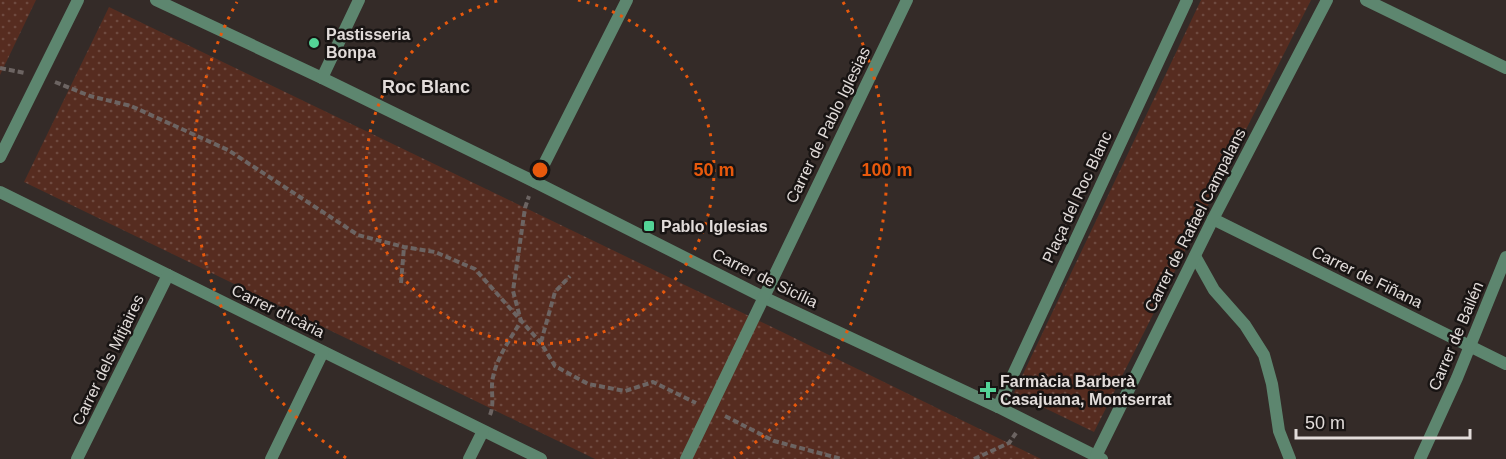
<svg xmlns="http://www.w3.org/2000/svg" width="1506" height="459" font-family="Arial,sans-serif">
	<defs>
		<pattern id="grass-dots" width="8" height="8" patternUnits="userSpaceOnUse" patternTransform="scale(1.5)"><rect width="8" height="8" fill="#562c20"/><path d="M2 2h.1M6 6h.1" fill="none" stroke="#6e4a40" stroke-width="1.8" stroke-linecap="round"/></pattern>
	</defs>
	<rect width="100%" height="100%" fill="#342b28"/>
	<g fill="url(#grass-dots)">
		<polygon points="0,0 36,0 0,75"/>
		<polygon points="1201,0 1311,0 1094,432 1014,393"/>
		<polygon points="109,7 772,327 1041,459 595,459 24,182"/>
	</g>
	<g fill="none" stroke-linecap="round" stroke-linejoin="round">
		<g stroke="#6c6462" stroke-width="4" stroke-dasharray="6 3" stroke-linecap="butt">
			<polyline points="0,68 25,73"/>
			<polyline points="55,82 90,96 131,106 228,150 358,235 404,247 435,252 475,269 541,343 555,366 588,384 625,391 653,382 696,403"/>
			<polyline points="401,283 404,247"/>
			<polyline points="541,342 555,292 570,276"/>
			<path d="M490,415C495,403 490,390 493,377C497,357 511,338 521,321L513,291L525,208L529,196"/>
			<polyline points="725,416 774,441 842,459"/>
			<polyline points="974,459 1009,443 1016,433"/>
		</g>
		<polyline stroke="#5d866f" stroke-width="12" points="1195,256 1214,290 1245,325 1264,355 1272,384 1279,431 1290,459"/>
		<g stroke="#5d866f" stroke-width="12">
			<polyline points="156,0 322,78 535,182 763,297 998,407 1102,459"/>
			<polyline points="1366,0 1506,68"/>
			<polyline points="322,78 359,0"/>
			<polyline points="0,157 78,0"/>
			<polyline points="535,182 627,0"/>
			<polyline points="0,192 541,459"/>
			<polyline points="1213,219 1506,364"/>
			<polyline points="998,407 1187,0"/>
			<polyline points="1096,456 1213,219 1327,0"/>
			<polyline points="77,459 168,275"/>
			<polyline points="271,459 323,352"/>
			<polyline points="469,459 483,431"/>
			<polyline points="686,459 907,0"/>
			<polyline points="1420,459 1457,378 1506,257"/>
		</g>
	</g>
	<g fill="none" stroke="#e8590c" stroke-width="3" stroke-dasharray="3 6">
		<path d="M578 0A174 174 0 1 1 502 0"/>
		<path d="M346 458A347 347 0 0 1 237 2M843 2A347 347 0 0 1 734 458"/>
	</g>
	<g fill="#53d396" stroke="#181413" stroke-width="2">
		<circle cx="314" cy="43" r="6"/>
		<rect x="643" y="220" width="12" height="12" rx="3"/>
		<path d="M985 381h6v6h6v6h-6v6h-6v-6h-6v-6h6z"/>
	</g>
	<g text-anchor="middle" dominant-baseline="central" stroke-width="5" stroke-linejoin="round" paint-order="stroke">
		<g font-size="16" font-weight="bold" fill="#e2dcda" stroke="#181413" text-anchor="start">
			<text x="326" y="34">Pastisseria<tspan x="326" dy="18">Bonpa</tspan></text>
			<text x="661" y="226">Pablo Iglesias</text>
			<text x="1000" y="381">Farmàcia Barberà<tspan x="1000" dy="18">Casajuana, Montserrat</tspan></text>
		</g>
		<g font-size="16" fill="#e2dcda" stroke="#181413">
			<text transform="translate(828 125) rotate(-64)">Carrer de Pablo Iglesias</text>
			<text transform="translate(1077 197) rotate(-65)">Plaça del Roc Blanc</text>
			<text transform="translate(1195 220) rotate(-63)">Carrer de Rafael Campalans</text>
			<text transform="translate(1367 277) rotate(26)">Carrer de Fiñana</text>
			<text transform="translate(765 278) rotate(26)">Carrer de Sicília</text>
			<text transform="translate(278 311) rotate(26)">Carrer d'Icària</text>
			<text transform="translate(1456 336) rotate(-67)">Carrer de Bailén</text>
			<text transform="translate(108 360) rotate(-64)">Carrer dels Mitjaires</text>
		</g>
		<g font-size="18" font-weight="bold" fill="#e2dcda" stroke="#181413">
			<text x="426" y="87">Roc Blanc</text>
		</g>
	</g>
	<circle cx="540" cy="170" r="9" fill="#e8590c" stroke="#181413" stroke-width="3"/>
	<g font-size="18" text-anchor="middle" font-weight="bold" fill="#e8590c" stroke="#181413" stroke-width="5" stroke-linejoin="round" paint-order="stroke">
		<text x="714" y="176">50 m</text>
		<text x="887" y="176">100 m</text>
	</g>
	<path d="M1296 429v9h174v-9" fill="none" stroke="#e2dcda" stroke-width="3"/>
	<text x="1305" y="429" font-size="18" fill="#e2dcda" stroke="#181413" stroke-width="4.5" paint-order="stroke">50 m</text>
</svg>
